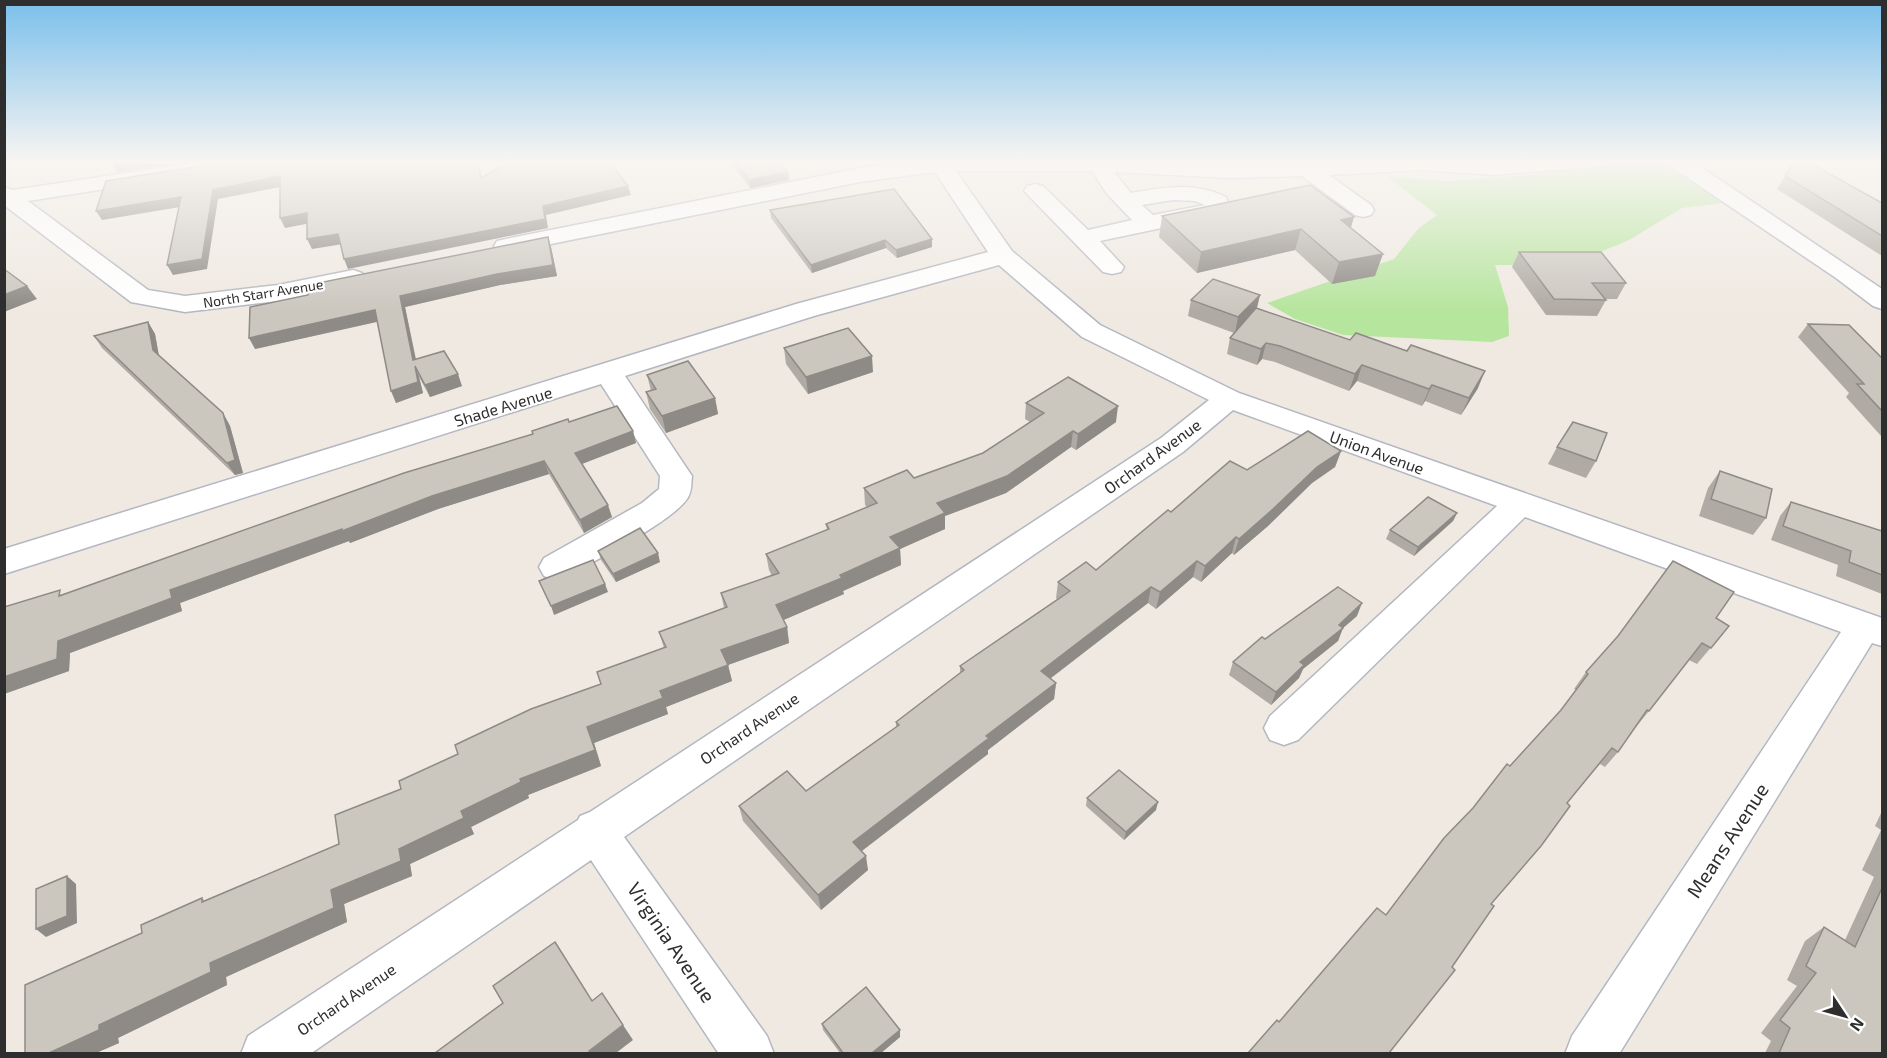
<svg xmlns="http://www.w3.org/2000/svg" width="1887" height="1058" font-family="'Exo 2',sans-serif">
	<rect width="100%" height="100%" fill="#efe9e1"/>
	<polygon fill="#b6e59e" points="1626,163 1661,163 1723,203 1682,208 1629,240 1569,265 1495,265 1508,307 1509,336 1492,342 1343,335 1295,319 1267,303 1394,259 1419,228 1437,215 1387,176 1444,181 1521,176"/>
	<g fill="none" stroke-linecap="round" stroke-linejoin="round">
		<g stroke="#b4b7c1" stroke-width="3">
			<g id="minor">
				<polygon points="192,163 245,163 242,168 234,169 28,201 148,290 185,296 278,285 353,270 362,273 366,278 362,283 278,301 185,312 131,302 4,205 4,187 13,190"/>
				<path d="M906,163H1577L1574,168L1566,169L1494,175L1422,170L1329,175L1371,205L1374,210L1371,215L1363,217L1355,215L1302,176L1231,178L1114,172L1131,193C1165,187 1194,182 1226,197L1230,207L1227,212L1218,216L1100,241L1124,267L1121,272L1112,274L1103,272L1024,191L1027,186L1035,184L1043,186L1088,230L1132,220L1107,194L1092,171H956L1012,251L1100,325L1239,393L1882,618V646L1872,643L1619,1054H1565L1572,1036L1841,632L1525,517L1298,740L1284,745L1270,740L1264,728L1270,716L1497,506L1233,410L1183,452L624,837L767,1036L774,1054H719L591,860L310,1054H241L248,1036L578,820L580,816L590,812L1161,438L1209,400L1082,337L999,265L814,316L625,376L692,476C691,484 692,492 687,499C670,523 597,559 568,576L556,580L544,576L539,567L544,558L642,503L659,489L660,476L601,384L4,574V549L796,304L988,252L935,172L860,182L506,253L497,251L494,246L497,241L506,239L860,168ZM1173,200L1195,201L1205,205L1153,215L1142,205Z"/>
				<polygon points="1670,163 1695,163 1882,289 1882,309 1873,306 1836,278 1673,168"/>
			</g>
		</g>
		<use href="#minor" fill="#fff" fill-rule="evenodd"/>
	</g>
	<g fill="#afaba4">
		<polygon points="731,163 780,163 788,172 789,180 750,188"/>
		<polygon points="1793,163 1882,203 1882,256 1777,189"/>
		<polygon points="770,210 932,247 897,258 886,248 812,273 771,218"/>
		<polygon points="1162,216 1351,228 1375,276 1332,284 1295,250 1197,273 1159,237"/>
		<polygon points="551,247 557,276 500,285 405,307 416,359 462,386 430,397 419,377 423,393 396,403 377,322 255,349"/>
		<polygon points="1519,252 1626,283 1617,299 1605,299 1606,300 1597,316 1546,315 1512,267"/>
		<polygon points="1260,295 1257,308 1478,388 1461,415 1425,401 1422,406 1357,381 1349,391 1275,362 1262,359 1257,365 1227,354 1230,338 1234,333 1188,316 1191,300"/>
		<polygon points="148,322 155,334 159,356 223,413 230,426 243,473 235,475 102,348 94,336"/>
		<polygon points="1808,324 1882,358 1882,437 1846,397 1849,393 1798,337"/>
		<polygon points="784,348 873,372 808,394 786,364"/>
		<polygon points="647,375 715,398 718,414 666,433 650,409 646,392 651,391"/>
		<polygon points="1026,403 1116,422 1076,450 1071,447 1006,493 945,516 945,529 900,549 901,565 843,591 844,594 783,620 787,627 789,643 728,665 732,681 666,707 668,714 594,743 601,766 528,795 529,798 471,827 474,834 410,864 412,876 344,904 347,922 226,977 227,985 118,1038 119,1043 96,1053 142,933 202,898 205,901 339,844 401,789 458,754 601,684 664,648 659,632 724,608 721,593 772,576 769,570 766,554 827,530 826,524 867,507 865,505 864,488 914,478 983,453 1030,422 1025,419"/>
		<polygon points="569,422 633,431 636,443 582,464 612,517 584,533 549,474 438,509 350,543 349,541 180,603 182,611 70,653 69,671 4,694 4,607 64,594"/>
		<polygon points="1557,447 1596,461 1586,478 1548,464"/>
		<polygon points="1341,451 1335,467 1312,483 1268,526 1234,555 1232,553 1201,582 1193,577 1156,609 1148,603 1050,679 1056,683 1054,699 988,750 988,754 862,851 868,870 821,910 743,821 739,806 806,791 896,727 896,722 960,673 960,666 1057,599 1056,598 1058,582 1096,570 1171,512 1247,470"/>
		<polygon points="1720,471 1766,518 1753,535 1699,516 1708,488"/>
		<polygon points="1791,502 1882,531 1882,594 1836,576 1838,565 1771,540 1780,516"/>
		<polygon points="1457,513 1453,521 1414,556 1386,539 1390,530"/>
		<polygon points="598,551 660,562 616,582 601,560"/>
		<polygon points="1357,616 1343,628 1338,641 1303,669 1299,678 1271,705 1229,675 1233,662 1265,639"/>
		<polygon points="1716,618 1729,626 1697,664 1689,660 1649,711 1636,727 1618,752 1605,767 1600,764 1567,803 1541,846 1491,904 1279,1022 1386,915 1473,808 1561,710 1576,690 1574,689 1586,672"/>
		<polygon points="1087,798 1156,810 1124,840 1086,806"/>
		<polygon points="1882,811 1882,1053 1765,1053 1771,1041 1761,1033 1797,986 1787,980 1805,941 1824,927 1845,940 1874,877 1862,870 1881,830 1875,826"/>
		<polygon points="822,1024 900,1030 900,1037 881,1053 840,1053 823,1030"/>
	</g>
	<g fill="#8e8b86">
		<polygon points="112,163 178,163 117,172"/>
		<polygon points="788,172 789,180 750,188 749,180"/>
		<polygon points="280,176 285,186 218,199 207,269 173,275 167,265 213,190"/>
		<polygon points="628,186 631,195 546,215 548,228 348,269 344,259 543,206"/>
		<polygon points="181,197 186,206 102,220 96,211"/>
		<polygon points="307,213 311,223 285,228 280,218"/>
		<polygon points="1354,217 1348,238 1341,220"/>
		<polygon points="1301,229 1295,250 1197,273 1201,252"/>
		<polygon points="338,234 343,244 312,249 307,239"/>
		<polygon points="548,237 551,247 557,276 500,285 405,307 418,371 413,360 400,296"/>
		<polygon points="932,239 932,247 897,258 896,250"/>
		<polygon points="885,240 886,248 812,273 811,265"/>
		<polygon points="1383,254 1375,276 1332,284 1339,262"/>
		<polygon points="27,286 37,299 4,312 4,295"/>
		<polygon points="1260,295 1256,311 1235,333 1238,317"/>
		<polygon points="375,310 380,321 255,349 249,338"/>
		<polygon points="148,322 155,334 160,362 153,350"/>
		<polygon points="1266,343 1262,359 1257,365 1261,349"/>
		<polygon points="872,356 873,372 808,394 806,377"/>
		<polygon points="1362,365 1357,381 1349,391 1355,374"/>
		<polygon points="415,366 419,377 423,393 396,403 391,391"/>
		<polygon points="1485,371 1478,388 1461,415 1469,398"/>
		<polygon points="458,374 462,386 430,397 425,385"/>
		<polygon points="1432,385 1425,401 1422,406 1429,389"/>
		<polygon points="715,398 718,414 666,433 662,416"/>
		<polygon points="1118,406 1116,422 1076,450 1078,434"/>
		<polygon points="223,413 230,426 243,473 235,475 227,463"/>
		<polygon points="633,431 636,443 579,465 575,453"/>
		<polygon points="1073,431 1071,447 1006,493 945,516 945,529 900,549 901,565 843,591 844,594 779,622 776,605 840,575 890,537 937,503"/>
		<polygon points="1341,451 1335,467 1312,483 1268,526 1234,555 1239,539 1317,467"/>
		<polygon points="544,461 549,474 438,509 350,543 349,541 180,603 182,611 70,653 69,671 4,694 4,677 58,641 170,590 432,496"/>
		<polygon points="608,505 612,517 584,533 580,520"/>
		<polygon points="1457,513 1453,521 1414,556 1418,547"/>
		<polygon points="1236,537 1232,553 1201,582 1205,566"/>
		<polygon points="658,553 660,562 616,582 613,574"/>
		<polygon points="1197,561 1193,577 1156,609 1160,592"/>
		<polygon points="605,584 608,592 554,615 551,606"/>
		<polygon points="1151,587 1148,603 1039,687 1041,671"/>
		<polygon points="1362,603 1357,616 1343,628 1338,641 1303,669 1299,678 1271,705 1276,692 1300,662"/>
		<polygon points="787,627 789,643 725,666 721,650"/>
		<polygon points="728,665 732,681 666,707 668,714 594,743 601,766 528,795 529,798 471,827 474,834 410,864 412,876 344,904 347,922 226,977 227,985 118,1038 119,1043 96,1053 49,1053 210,963 461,811 520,779 587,727 660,691"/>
		<polygon points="1056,683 1054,699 988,750 988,754 855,856 853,842 986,736"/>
		<polygon points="1158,802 1156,810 1124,840 1126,832"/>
		<polygon points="866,856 868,870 821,910 818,895"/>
		<polygon points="67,876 76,884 77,923 46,937 36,929"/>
		<polygon points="623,1025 633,1040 616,1053 591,1053 589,1051"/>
		<polygon points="900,1030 900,1037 881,1053 872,1053"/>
	</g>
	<g fill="#cbc7bf" stroke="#8e8b86" stroke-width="1.5">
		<polygon points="220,163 478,163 481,178 507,163 610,163 628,186 543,206 545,219 344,259 338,234 307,239 307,213 280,218 280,176 213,190 202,259 167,265 181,197 96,211 106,181"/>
		<polygon points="736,163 780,163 788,172 749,180"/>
		<polygon points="1793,163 1810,163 1882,203 1882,236 1785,176"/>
		<polygon points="1310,185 1354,217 1341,220 1383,254 1339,262 1301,229 1201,252 1162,216"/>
		<polygon points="894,189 932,239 896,250 885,240 811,265 770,210"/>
		<polygon points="548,237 553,265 497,274 400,296 413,360 444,351 458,374 425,385 415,366 418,382 391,391 375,310 249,338 250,307 308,295 308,285"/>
		<polygon points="1519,252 1601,252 1626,283 1592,283 1606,300 1554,299"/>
		<polygon points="4,269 27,286 4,295"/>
		<polygon points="1213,279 1260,295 1238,317 1191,300"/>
		<polygon points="1256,308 1350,340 1356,333 1407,351 1411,345 1485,371 1469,398 1432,385 1429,389 1362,365 1355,374 1280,346 1266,343 1261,349 1230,338"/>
		<polygon points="148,322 153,350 223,413 235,460 227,463 94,336"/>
		<polygon points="1808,324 1849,325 1882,358 1882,411 1857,384 1864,384"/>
		<polygon points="848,328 872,356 806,377 784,348"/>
		<polygon points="688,361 715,398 662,416 646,392 656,389 647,375"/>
		<polygon points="1068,377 1118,406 1078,434 1073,431 1007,476 937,503 945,513 890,537 900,548 840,575 842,578 776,605 787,627 721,650 728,665 660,691 663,698 587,727 595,750 520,779 521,782 461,811 464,818 399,849 401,861 331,890 334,908 210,963 211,972 99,1025 99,1030 49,1053 25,1053 25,985 142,933 141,925 202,898 202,902 339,844 335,815 401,789 399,781 458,754 455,745 531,709 601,684 597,672 666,647 659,632 727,607 721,593 779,573 766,554 829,529 826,524 877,503 864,488 907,470 914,478 983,453 1044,413 1026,403"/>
		<polygon points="617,406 633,431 575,453 608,505 580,520 544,461 432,496 342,531 342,529 170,590 172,598 58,641 57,659 4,677 4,607 60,590 59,596 404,473 533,434 532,431 568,419 569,422"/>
		<polygon points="1573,422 1607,433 1596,461 1557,447"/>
		<polygon points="1308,431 1341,451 1317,467 1273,509 1239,539 1236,537 1205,566 1197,561 1160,592 1151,587 1041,671 1056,683 986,736 989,738 853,842 866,856 818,895 739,806 787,771 806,791 899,725 896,722 964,670 960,666 1070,591 1058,582 1086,562 1096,570 1168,510 1171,512 1230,461 1247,470"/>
		<polygon points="1720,471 1772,489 1766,518 1711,499"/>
		<polygon points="1428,497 1457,513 1418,547 1390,530"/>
		<polygon points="1791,502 1882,531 1882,575 1849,562 1851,551 1783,526"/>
		<polygon points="640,528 658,553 613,574 598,551"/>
		<polygon points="593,560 605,584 551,606 539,581"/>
		<polygon points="1673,561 1734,592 1716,618 1729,626 1711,648 1702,643 1649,711 1647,710 1618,752 1612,748 1567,803 1570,806 1541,846 1491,904 1494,906 1452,967 1455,970 1389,1053 1248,1053 1277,1020 1279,1022 1377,908 1386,915 1444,838 1473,808 1507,764 1510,766 1561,710 1588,674 1586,672 1618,636"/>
		<polygon points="1338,587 1362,603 1339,625 1343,628 1300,662 1304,665 1276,692 1233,662 1262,637 1265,639"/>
		<polygon points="1119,770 1158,802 1126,832 1087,798"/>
		<polygon points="67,876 67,916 36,929 36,889"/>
		<polygon points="1882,888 1882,1053 1779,1053 1790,1028 1780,1020 1816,973 1806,966 1824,927 1855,947"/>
		<polygon points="555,942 592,1001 602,993 623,1025 589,1051 591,1053 435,1053 503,1003 493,986"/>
		<polygon points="866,987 900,1030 872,1053 843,1053 822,1024"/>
	</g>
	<linearGradient id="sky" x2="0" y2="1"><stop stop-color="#7abfeb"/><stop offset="0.52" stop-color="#f8f5f2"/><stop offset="1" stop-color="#f8f5f2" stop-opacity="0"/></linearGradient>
	<rect width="1887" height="311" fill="url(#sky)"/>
	<g text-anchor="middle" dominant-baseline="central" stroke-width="4.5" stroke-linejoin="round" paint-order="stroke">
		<g font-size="14" fill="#2e2e2e" stroke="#fff">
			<text transform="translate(263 293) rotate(-9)">North Starr Avenue</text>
		</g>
		<g font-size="16" fill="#2e2e2e" stroke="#fff">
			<text transform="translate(503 406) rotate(-17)">Shade Avenue</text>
			<text transform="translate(1377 452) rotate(20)">Union Avenue</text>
			<text transform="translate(1152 456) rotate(-36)">Orchard Avenue</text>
			<text transform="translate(749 728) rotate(-34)">Orchard Avenue</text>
			<text transform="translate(346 999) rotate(-34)">Orchard Avenue</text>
		</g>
		<g font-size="20" fill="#2e2e2e" stroke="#fff">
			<text transform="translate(1727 840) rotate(-57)">Means Avenue</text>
			<text transform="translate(672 942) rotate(56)">Virginia Avenue</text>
		</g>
	</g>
	<rect width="1887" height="1058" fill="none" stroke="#2e2e2e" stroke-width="12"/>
	<g transform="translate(1845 1016) rotate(126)" stroke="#ffffff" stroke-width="4.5" paint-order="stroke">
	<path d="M0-4.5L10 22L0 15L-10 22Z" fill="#2e2e2e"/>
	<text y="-9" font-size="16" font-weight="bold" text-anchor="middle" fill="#2e2e2e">N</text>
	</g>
</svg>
